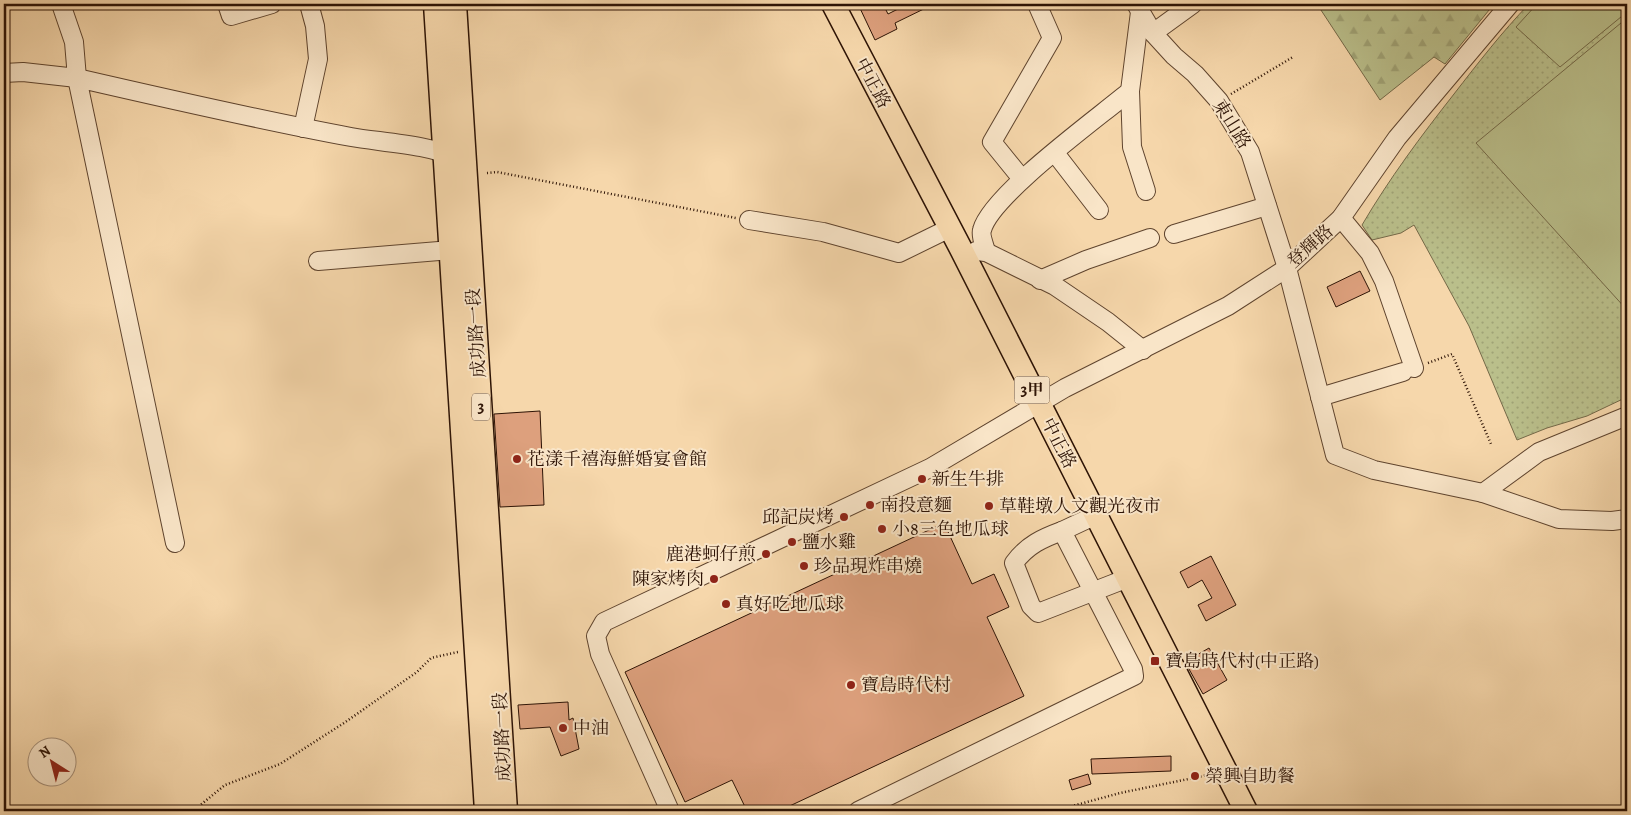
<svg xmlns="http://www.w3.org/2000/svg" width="1631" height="815" font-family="Alegreya,'Noto Serif TC',serif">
	<defs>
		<pattern id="grass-dots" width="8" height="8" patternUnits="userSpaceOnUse" patternTransform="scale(1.25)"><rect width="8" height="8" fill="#babf8b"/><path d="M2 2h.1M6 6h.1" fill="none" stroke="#a0a376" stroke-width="1.8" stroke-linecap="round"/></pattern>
		<pattern id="forest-firs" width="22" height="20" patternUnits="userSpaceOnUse" patternTransform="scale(1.25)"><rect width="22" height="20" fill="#babf8b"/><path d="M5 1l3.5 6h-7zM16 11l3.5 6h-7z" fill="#a0a376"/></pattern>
	</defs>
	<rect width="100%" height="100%" fill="#f6d7ab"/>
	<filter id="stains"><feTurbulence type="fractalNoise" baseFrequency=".004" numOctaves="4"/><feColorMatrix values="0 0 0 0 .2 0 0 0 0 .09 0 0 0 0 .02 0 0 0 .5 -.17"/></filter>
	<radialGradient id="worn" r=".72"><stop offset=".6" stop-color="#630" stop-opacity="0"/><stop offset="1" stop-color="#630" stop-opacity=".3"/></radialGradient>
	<path fill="url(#grass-dots)" stroke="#746948" d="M1529,4H1627V397L1587,416L1547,428L1517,440L1469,326L1414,225L1401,233L1372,240L1362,225C1389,179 1421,136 1454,94C1478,63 1502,32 1529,4Z"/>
	<polygon fill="url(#forest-firs)" stroke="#746948" points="1317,4 1494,4 1445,64 1434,57 1380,100"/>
	<g fill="#babf8b" stroke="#746948">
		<polygon points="1537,4 1622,4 1627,12 1560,67 1516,27"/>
		<polygon points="1627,18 1627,310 1476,143"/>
	</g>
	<g fill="#dda07d" stroke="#2d1305">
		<polygon points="858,4 883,4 888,14 908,4 934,4 895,23 897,29 875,40"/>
		<polygon points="1360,271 1370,291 1336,307 1327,287"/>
		<polygon points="540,411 544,505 500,507 494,414"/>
		<polygon points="944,523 972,584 994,574 1009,607 987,617 1024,696 779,811 747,811 732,780 685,802 625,672"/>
		<polygon points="1211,556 1236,605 1206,621 1198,605 1212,598 1202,580 1188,588 1180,572"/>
		<polygon points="1209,648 1227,680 1203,694 1185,662"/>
		<polygon points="568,702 569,720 573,718 579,749 561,756 550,727 520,729 518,705"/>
		<polygon points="1171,756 1171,771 1092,774 1091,759"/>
		<polygon points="1088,774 1091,784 1072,790 1069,780"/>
	</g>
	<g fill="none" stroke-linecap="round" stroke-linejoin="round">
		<g stroke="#5f442e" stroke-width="20">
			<g id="minor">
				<polyline points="227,4 231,16 272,4"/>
				<polyline points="1136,4 1153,33 1174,56 1195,74 1219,101 1250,152 1287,268 1335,455 1374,470 1483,493 1559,519 1612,521 1627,519"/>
				<polyline points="1153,33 1193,4"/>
				<polyline points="4,73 23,72 77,78 74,42 61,4"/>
				<polyline points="1130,91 1132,147 1146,191"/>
				<polyline points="303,128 318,59 315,26 309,4"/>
				<polyline points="1055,153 1099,210"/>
				<polyline points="1022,179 992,142 1052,38 1037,4"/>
				<polyline points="1341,218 1370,253 1384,281 1414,368"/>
				<polyline points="749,220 823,232 899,253 950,228"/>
				<polyline points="1174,234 1267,206"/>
				<polyline points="976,251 986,252 1055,286 1108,322 1143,350"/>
				<path d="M986,252C985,246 980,236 982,230C991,195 1098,118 1130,91L1140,12"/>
				<polyline points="318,261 451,250"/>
				<polyline points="1040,280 1086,260 1150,238"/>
				<polyline points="1320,397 1403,372"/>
				<polyline points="1483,493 1539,452 1627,416"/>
				<path d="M1062,531C1043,538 1027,545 1014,563L1031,606L1038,613L1128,578"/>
				<path d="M175,543L77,78C168,99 259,120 351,137C378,142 434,145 454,158"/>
				<polyline points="670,811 600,654 596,636 604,622 930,468 1065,388 1228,306 1287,268 1341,218 1397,138 1510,4"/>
				<polyline points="858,811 1134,676 1133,669 1062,531 1096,515"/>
			</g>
		</g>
		<g stroke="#2d1305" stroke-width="25">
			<g id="major">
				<polyline points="435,4 486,811"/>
				<polyline points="455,4 506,811"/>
				<polyline points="833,4 961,249 1246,811"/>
			</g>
		</g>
		<g stroke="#2d1305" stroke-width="2.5" stroke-dasharray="1 2.5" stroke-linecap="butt">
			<polyline points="1231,94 1293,57"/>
			<polyline points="487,173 497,172 736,218"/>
			<polyline points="1428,363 1452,354 1491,444"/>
			<polyline points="193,811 225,785 280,764 344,723 417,672 431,658 458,652"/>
			<polyline points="1054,811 1120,793 1208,775"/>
		</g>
		<use href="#minor" stroke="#f9e5c8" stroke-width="18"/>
		<use href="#major" stroke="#f6d7ab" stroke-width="22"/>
	</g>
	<g fill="#8f2418" stroke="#f9e5c8" stroke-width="2">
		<circle cx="517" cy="459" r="5"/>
		<circle cx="922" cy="479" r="5"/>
		<circle cx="870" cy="505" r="5"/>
		<circle cx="989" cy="506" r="5"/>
		<circle cx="844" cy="517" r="5"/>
		<circle cx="882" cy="529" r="5"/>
		<circle cx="792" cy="542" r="5"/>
		<circle cx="766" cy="554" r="5"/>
		<circle cx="804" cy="566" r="5"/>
		<circle cx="714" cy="579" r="5"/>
		<circle cx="726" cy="604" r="5"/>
		<rect x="1150" y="656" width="10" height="10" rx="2.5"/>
		<circle cx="851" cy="685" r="5"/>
		<circle cx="563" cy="728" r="5"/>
		<circle cx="1195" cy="776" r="5"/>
	</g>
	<g text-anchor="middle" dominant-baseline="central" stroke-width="4" stroke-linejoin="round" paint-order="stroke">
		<g fill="#f9e5c8" stroke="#6a5240" stroke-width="1">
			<rect x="1014.5" y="376.5" width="35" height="27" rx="4"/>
			<rect x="472" y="393.5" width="18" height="27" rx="4"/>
		</g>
		<g font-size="16" font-weight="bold" fill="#2d1305">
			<text x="1032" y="390">3甲</text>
			<text x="481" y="407">3</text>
		</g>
		<g font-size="18" fill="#2d1305" stroke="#f9e5c8">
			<text transform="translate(873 83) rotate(62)">中正路</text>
			<text transform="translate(1232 124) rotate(58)">東山路</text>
			<text transform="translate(1310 246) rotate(-42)">登輝路</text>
			<text transform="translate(476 333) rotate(-94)">成功路一段</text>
			<text transform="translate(1059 443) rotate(63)">中正路</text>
			<text transform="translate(502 737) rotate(-93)">成功路一段</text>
		</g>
		<g font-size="18" fill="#2d1305" stroke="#f9e5c8" text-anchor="start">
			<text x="527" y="459">花漾千禧海鮮婚宴會館</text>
			<text x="932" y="479">新生牛排</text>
			<text x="880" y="505">南投意麵</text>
			<text x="999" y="506">草鞋墩人文觀光夜市</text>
			<text x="834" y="517" text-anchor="end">邱記炭烤</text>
			<text x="892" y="529">小8三色地瓜球</text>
			<text x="802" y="542">鹽水雞</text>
			<text x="756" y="554" text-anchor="end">鹿港蚵仔煎</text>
			<text x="814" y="566">珍品現炸串燒</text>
			<text x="704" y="579" text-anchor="end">陳家烤肉</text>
			<text x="736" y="604">真好吃地瓜球</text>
			<text x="1165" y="661">寶島時代村(中正路)</text>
			<text x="861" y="685">寶島時代村</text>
			<text x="573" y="728">中油</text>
			<text x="1205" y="776">榮興自助餐</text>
		</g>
	</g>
	<rect width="1631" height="815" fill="none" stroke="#f6d7ab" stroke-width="20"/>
	<rect x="5" y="5" width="1621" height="805" fill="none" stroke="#2d1305" stroke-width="2.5"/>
	<rect x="10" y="10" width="1611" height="795" fill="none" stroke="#2d1305"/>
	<g transform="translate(52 762) rotate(324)"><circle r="24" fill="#f9e5c8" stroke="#a7917a"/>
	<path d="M0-4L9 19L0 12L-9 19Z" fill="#8f2418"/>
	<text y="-8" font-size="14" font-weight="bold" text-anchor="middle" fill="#2d1305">N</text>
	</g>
	<rect width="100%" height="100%" filter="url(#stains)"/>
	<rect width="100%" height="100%" fill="url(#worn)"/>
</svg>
